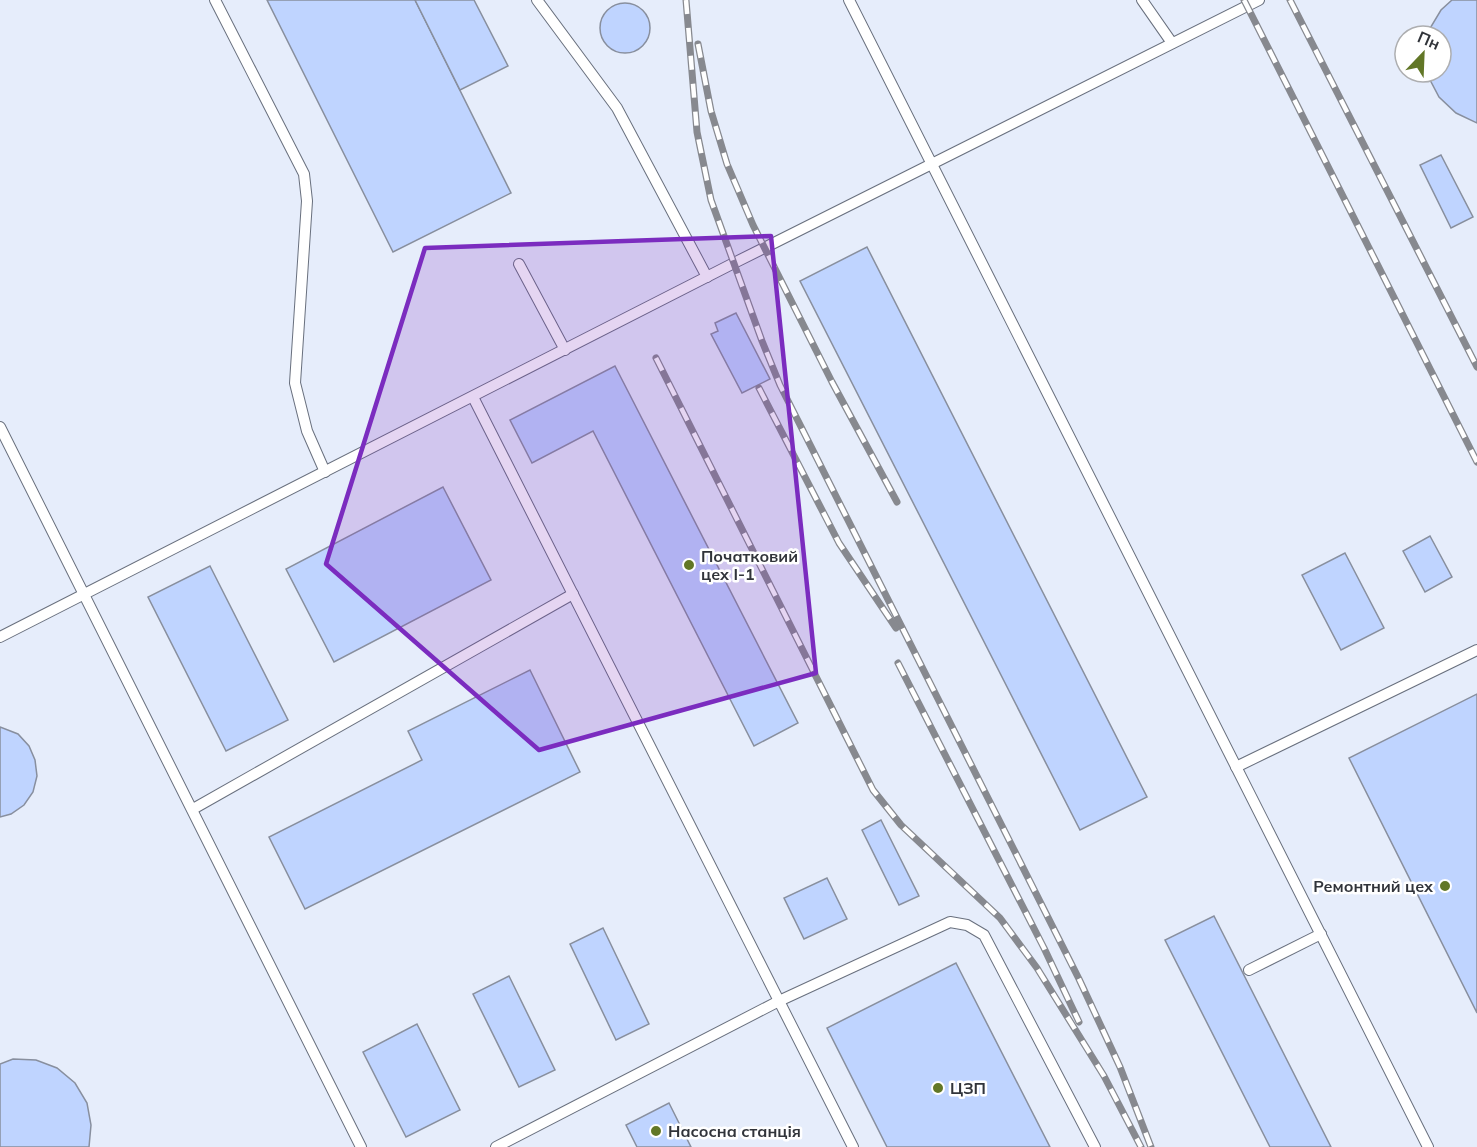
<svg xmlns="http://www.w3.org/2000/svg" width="1477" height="1147" font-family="Mulish,sans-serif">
	<rect width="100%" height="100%" fill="#f8f9fd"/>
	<path fill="#e6edfb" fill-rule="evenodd" d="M0,0H1477V1147H0ZM1405,36H1441V72H1405Z"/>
	<g fill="#bfd4ff" stroke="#888f9e" stroke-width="1.5">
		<polygon points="267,0 415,0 511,193 393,252"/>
		<polygon points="415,0 474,0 508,66 460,90"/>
		<polygon points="1452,0 1477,0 1477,123 1456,113 1439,97 1428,76 1428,72 1441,72 1441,36 1428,36 1429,30 1441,10"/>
		<circle cx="625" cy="28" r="25"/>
		<polygon points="1441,155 1473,217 1451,228 1420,165"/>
		<polygon points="867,247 1147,797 1080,830 800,281"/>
		<polygon points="736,313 770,379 742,393 711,334 718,331 715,323"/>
		<polygon points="615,366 798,723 754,746 593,431 532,463 510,420"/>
		<polygon points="443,487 491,580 334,662 286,569"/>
		<polygon points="1430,536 1452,577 1425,592 1403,551"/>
		<polygon points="1345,553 1384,628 1341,650 1302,575"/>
		<polygon points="210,566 288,720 226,751 148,597"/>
		<polygon points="530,670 580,772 305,909 269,837 422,760 408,731"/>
		<polygon points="1477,694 1477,1013 1349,758"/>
		<polygon points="0,727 18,734 29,746 35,760 37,776 33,792 24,805 11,814 0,817"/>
		<polygon points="881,820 919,896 899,905 862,830"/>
		<polygon points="827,878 847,919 804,939 784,898"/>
		<polygon points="1214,916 1331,1147 1270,1147 1165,940"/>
		<polygon points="603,928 649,1024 616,1040 570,944"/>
		<polygon points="956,963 1050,1147 887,1147 827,1028"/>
		<polygon points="509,976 555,1070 519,1087 473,994"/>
		<polygon points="417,1024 460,1110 406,1137 363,1052"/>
		<polygon points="13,1059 36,1060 57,1068 75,1083 87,1103 91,1125 89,1147 0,1147 0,1064"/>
		<polygon points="669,1103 691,1147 637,1147 626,1125"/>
	</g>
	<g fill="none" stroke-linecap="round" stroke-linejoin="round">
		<g stroke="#69707e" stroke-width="12">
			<g id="service">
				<polyline points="215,0 304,174 307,201 295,383 307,431 325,472"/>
				<polyline points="537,0 617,108 707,277"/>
				<polyline points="849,0 1428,1147"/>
				<polyline points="1142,0 1172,43"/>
				<polyline points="519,264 565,350"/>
				<polyline points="473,397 853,1147"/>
				<polyline points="0,427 361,1147"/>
				<polyline points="0,637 734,263 1259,0"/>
				<polyline points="1236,767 1477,650"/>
				<polyline points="193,809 573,594"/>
				<polyline points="1249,970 1321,934"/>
				<polyline points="496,1147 779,1001 950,922 967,925 984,935 1095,1147"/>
			</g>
		</g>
		<use href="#service" stroke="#fff" stroke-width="10"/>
		<g stroke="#87898f" stroke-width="7">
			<g id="rail">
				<polyline points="686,0 697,132 711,200 762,341 780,385 1079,979 1120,1067 1151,1147"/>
				<polyline points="1244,0 1477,462"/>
				<polyline points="1290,0 1477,367"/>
				<polyline points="698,44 711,111 727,164 753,225 832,382 897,502"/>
				<polyline points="656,358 873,790 901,825 1000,918 1037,968 1104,1076 1141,1147"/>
				<polyline points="759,388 839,543 896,628"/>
				<polyline points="898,663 1044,948 1079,1022"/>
			</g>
		</g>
		<use href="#rail" stroke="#fff" stroke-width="4.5" stroke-dasharray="14" stroke-linecap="butt"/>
	</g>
	<path fill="#7b2cbf" fill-opacity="0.2" stroke="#7b2cbf" stroke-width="4.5" stroke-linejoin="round" d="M771,236L816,673L539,750L326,564L425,248Z"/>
	<g fill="#627727" stroke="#fff" stroke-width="2">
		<circle cx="689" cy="565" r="6"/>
		<circle cx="1445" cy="886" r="6"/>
		<circle cx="938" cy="1088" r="6"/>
		<circle cx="656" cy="1131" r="6"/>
	</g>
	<g text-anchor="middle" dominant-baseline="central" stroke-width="5" stroke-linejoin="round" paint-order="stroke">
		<g font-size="16" font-weight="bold" fill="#31343a" stroke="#fff" text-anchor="start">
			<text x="701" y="556">Початковий<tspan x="701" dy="18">цех І-1</tspan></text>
			<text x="1433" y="886" text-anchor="end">Ремонтний цех</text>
			<text x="950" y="1088">ЦЗП</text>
			<text x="668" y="1131">Насосна станція</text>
		</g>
	</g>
	<g transform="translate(1423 54) rotate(23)"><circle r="28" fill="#ffffff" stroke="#adaeb0" stroke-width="1.5"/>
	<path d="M0-4.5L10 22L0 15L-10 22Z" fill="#627727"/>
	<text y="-9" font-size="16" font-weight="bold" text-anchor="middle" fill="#31343a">Пн</text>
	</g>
</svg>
